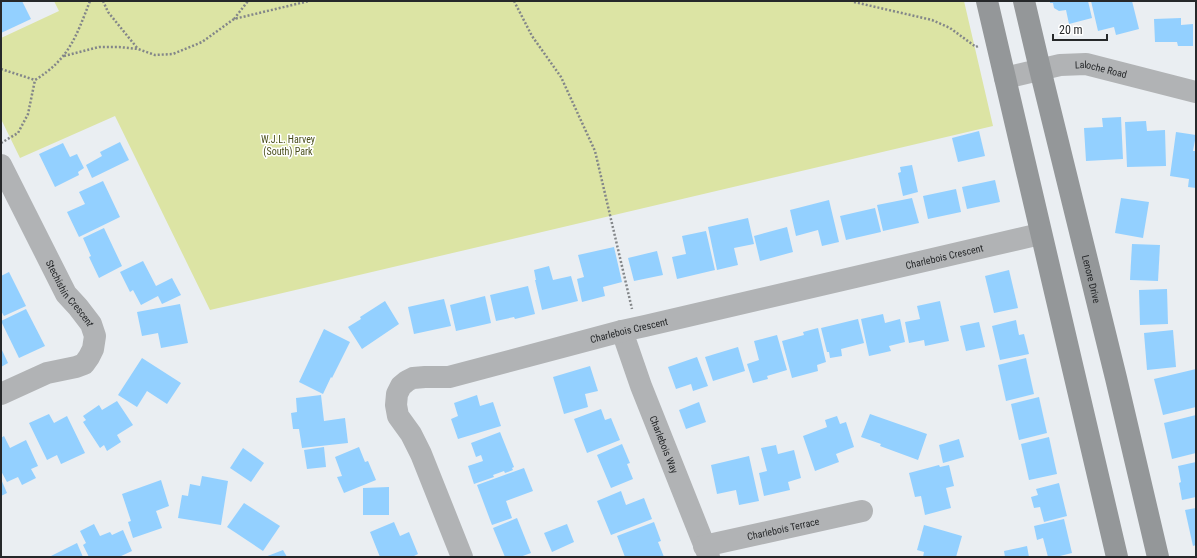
<svg xmlns="http://www.w3.org/2000/svg" width="1197" height="558" font-family="'Roboto Condensed',sans-serif">
	<rect width="100%" height="100%" fill="#eaeef2"/>
	<polygon fill="#dce4a4" points="54,1 964,1 993,126 210,310 115,116 20,158 1,119 1,38 59,11"/>
	<g fill="#93d0ff">
		<polygon points="1,1 22,1 31,19 1,33"/>
		<polygon points="1050,1 1088,1 1092,18 1069,24 1066,10 1059,11 1054,8 1053,3 1050,3"/>
		<polygon points="1091,1 1132,1 1139,29 1116,35 1114,27 1098,31"/>
		<polygon points="1181,18 1181,25 1193,24 1193,46 1178,46 1177,42 1155,42 1154,19"/>
		<polygon points="1121,117 1123,159 1086,161 1084,128 1103,127 1102,118"/>
		<polygon points="1146,121 1147,131 1165,130 1166,166 1127,167 1125,122"/>
		<polygon points="979,131 985,156 958,162 952,138"/>
		<polygon points="1176,132 1196,135 1193,151 1196,151 1196,188 1188,187 1189,179 1170,176"/>
		<polygon points="120,142 129,160 92,178 86,165 102,156 100,152"/>
		<polygon points="63,143 70,157 77,154 84,168 78,172 79,175 55,187 39,154"/>
		<polygon points="912,165 918,192 903,196 898,173 901,172 900,167"/>
		<polygon points="995,180 1000,202 967,209 962,187"/>
		<polygon points="103,181 120,217 79,237 67,212 85,204 79,192"/>
		<polygon points="956,189 961,212 928,219 923,196"/>
		<polygon points="912,198 919,223 883,231 877,205"/>
		<polygon points="1121,198 1149,202 1143,238 1115,233"/>
		<polygon points="829,200 839,242 822,246 818,230 796,236 790,210"/>
		<polygon points="875,208 881,232 846,240 840,216"/>
		<polygon points="748,218 754,244 734,248 738,265 717,270 708,227"/>
		<polygon points="787,227 793,252 760,261 754,236"/>
		<polygon points="104,228 122,266 99,278 89,257 91,256 83,238"/>
		<polygon points="706,231 715,270 677,279 672,257 686,254 682,236"/>
		<polygon points="1132,244 1160,245 1158,281 1130,280"/>
		<polygon points="614,247 622,282 603,287 605,296 582,302 577,279 584,277 578,255"/>
		<polygon points="657,251 663,275 634,281 628,258"/>
		<polygon points="143,261 156,286 172,278 181,295 162,304 158,296 141,305 133,290 130,292 120,272"/>
		<polygon points="549,266 553,280 571,276 578,301 542,310 535,280 536,280 534,270"/>
		<polygon points="1009,270 1018,308 994,313 985,276"/>
		<polygon points="9,272 26,306 4,316 1,311 1,276"/>
		<polygon points="528,286 535,314 515,319 514,317 496,321 490,295"/>
		<polygon points="1167,289 1168,324 1140,325 1139,290"/>
		<polygon points="485,296 491,323 456,331 450,305"/>
		<polygon points="444,299 451,326 414,334 408,307"/>
		<polygon points="385,301 399,324 362,349 348,327 361,319 360,317"/>
		<polygon points="940,301 949,341 925,346 924,340 909,343 905,322 920,319 917,306"/>
		<polygon points="180,304 188,343 161,348 158,333 142,336 137,312"/>
		<polygon points="26,309 45,346 19,358 1,321"/>
		<polygon points="883,314 885,323 900,319 905,342 889,346 891,351 869,356 861,319"/>
		<polygon points="858,319 864,343 841,349 842,356 830,358 829,352 827,352 821,328"/>
		<polygon points="1016,320 1019,335 1024,334 1029,354 1000,360 992,326"/>
		<polygon points="979,322 985,347 966,351 960,326"/>
		<polygon points="818,328 826,362 817,365 818,371 792,378 782,341 804,335 803,332"/>
		<polygon points="324,329 350,342 332,378 331,377 323,394 299,382"/>
		<polygon points="1173,330 1176,367 1147,370 1144,333"/>
		<polygon points="777,335 787,370 767,376 768,379 753,383 747,364 759,360 754,341"/>
		<polygon points="738,347 745,371 713,381 705,357"/>
		<polygon points="1,348 8,363 1,367"/>
		<polygon points="697,357 708,386 693,391 691,384 676,389 668,367"/>
		<polygon points="142,358 181,383 167,404 147,391 137,407 118,395"/>
		<polygon points="1026,358 1034,394 1006,401 998,365"/>
		<polygon points="590,366 598,391 585,394 588,407 564,414 553,377"/>
		<polygon points="1196,369 1196,407 1163,415 1154,379"/>
		<polygon points="321,395 324,421 345,418 348,443 302,448 299,429 293,429 291,413 297,412 296,398"/>
		<polygon points="477,395 480,406 493,402 501,426 458,439 451,419 458,416 454,403"/>
		<polygon points="1039,397 1047,433 1019,440 1011,404"/>
		<polygon points="117,401 133,425 117,435 121,442 107,451 104,445 100,448 83,422 86,420 83,416 99,405 102,410"/>
		<polygon points="699,402 706,422 686,429 679,410"/>
		<polygon points="601,409 605,420 611,418 620,440 587,453 574,419"/>
		<polygon points="49,414 54,423 67,416 85,453 61,464 57,455 47,460 29,423"/>
		<polygon points="870,414 927,434 918,460 880,446 881,444 861,437"/>
		<polygon points="1196,415 1196,453 1172,459 1164,423"/>
		<polygon points="837,416 840,424 846,422 854,447 836,454 839,462 815,471 803,436 827,427 825,420"/>
		<polygon points="500,432 514,467 512,468 513,470 505,473 504,471 493,475 494,477 474,484 468,466 483,461 481,455 476,457 471,443"/>
		<polygon points="4,436 10,448 26,440 38,466 31,469 36,478 22,485 18,477 7,482 1,471 1,438"/>
		<polygon points="1049,437 1057,474 1029,480 1021,444"/>
		<polygon points="959,439 964,457 943,463 939,445"/>
		<polygon points="622,444 630,463 627,464 633,479 611,488 597,455"/>
		<polygon points="776,445 778,454 794,450 801,478 788,482 790,490 764,496 759,473 767,471 761,448"/>
		<polygon points="324,447 326,467 307,469 304,450"/>
		<polygon points="359,447 365,462 368,461 376,480 344,493 337,477 342,476 335,457"/>
		<polygon points="243,448 264,463 251,482 230,468"/>
		<polygon points="749,456 759,501 739,505 736,490 717,494 711,465"/>
		<polygon points="1196,462 1196,497 1182,500 1179,483 1181,482 1178,466"/>
		<polygon points="939,465 940,467 949,465 954,486 946,488 951,508 925,515 921,496 915,497 909,473"/>
		<polygon points="524,468 533,491 506,501 512,518 492,525 477,485"/>
		<polygon points="202,476 228,481 221,525 178,518 182,495 188,496 190,484 200,486"/>
		<polygon points="1,479 7,493 1,496"/>
		<polygon points="161,480 169,506 156,511 162,528 133,538 128,522 131,521 122,494"/>
		<polygon points="1059,483 1067,516 1044,522 1040,507 1034,508 1031,497 1038,495 1036,489"/>
		<polygon points="389,487 389,515 363,515 363,488"/>
		<polygon points="621,491 626,505 644,498 652,519 611,535 597,501"/>
		<polygon points="244,503 280,526 263,551 227,527"/>
		<polygon points="1196,508 1196,545 1193,546 1185,510"/>
		<polygon points="517,518 531,553 520,557 505,557 493,528"/>
		<polygon points="1064,519 1072,553 1056,557 1048,557 1043,538 1037,540 1034,526"/>
		<polygon points="394,522 400,536 409,532 418,554 412,557 380,557 370,532"/>
		<polygon points="654,522 661,541 658,542 664,557 625,557 617,536"/>
		<polygon points="94,524 100,536 110,532 112,535 123,530 132,551 119,557 89,557 83,545 86,543 80,531"/>
		<polygon points="567,524 574,542 552,552 544,533"/>
		<polygon points="924,525 962,536 956,557 950,556 950,557 923,557 924,552 917,550"/>
		<polygon points="77,543 83,557 49,557"/>
		<polygon points="1027,546 1029,557 1005,557 1004,551"/>
		<polygon points="283,550 287,557 265,557"/>
	</g>
	<g fill="none" stroke-linecap="round" stroke-linejoin="round">
		<g stroke="#838689" stroke-width="2.5" stroke-dasharray="2 2" stroke-linecap="butt">
			<polyline points="103,1 108,12 138,49"/>
			<polyline points="514,1 532,36 561,77 595,151 632,309"/>
			<polyline points="854,2 932,20 950,28 976,47 978,46"/>
			<polyline points="234,19 248,1"/>
			<polyline points="64,56 99,47 119,47 138,49 155,55 173,54 202,42 234,19 309,1"/>
			<path d="M1,69L35,80C69,59 76,37 90,1"/>
			<polyline points="1,143 18,133 28,114 35,80"/>
		</g>
		<g stroke="#b1b3b5" stroke-width="22">
			<path id="s1" d="M1005,78L1060,65L1086,64L1196,92"/>
			<path id="s2" d="M1,165L66,294L78,307L91,324L95,336L93,349L89,357L84,364L76,367L47,373L1,394"/>
			<path id="s3" d="M622,331L641,386L709,557"/>
			<path id="s4" d="M704,546L862,511"/>
			<path id="s5" d="M462,557L421,454L411,434L398,416L396,405L397,394L401,386L407,381L413,378L425,377H449L622,331L645,326L1040,234"/>
		</g>
		<g stroke="#949799" stroke-width="22">
			<polyline points="987,1 1117,557"/>
			<path id="s6" d="M1024,1L1040,69L1116,378L1158,557"/>
		</g>
	</g>
	<g text-anchor="middle" dominant-baseline="central" stroke-width="3" stroke-linejoin="round" paint-order="stroke">
		<g font-size="10" fill="#26282a" stroke="#fff">
			<text stroke="none"><textPath href="#s1" startOffset="98">Laloche Road</textPath></text>
			<text stroke="none"><textPath href="#s5" startOffset="747">Charlebois Crescent</textPath></text>
			<text stroke="none"><textPath href="#s6" startOffset="286">Lenore Drive</textPath></text>
			<text stroke="none"><textPath href="#s2" startOffset="146">Stechishin Crescent</textPath></text>
			<text stroke="none"><textPath href="#s5" startOffset="423">Charlebois Crescent</textPath></text>
			<text stroke="none"><textPath href="#s3" startOffset="121">Charlebois Way</textPath></text>
			<text stroke="none"><textPath href="#s4" startOffset="81">Charlebois Terrace</textPath></text>
		</g>
		<g font-size="10" fill="#4a4f1c" stroke="#fff">
			<text x="288" y="139">W.J.L. Harvey<tspan x="288" dy="12">(South) Park</tspan></text>
		</g>
	</g>
	<rect width="1197" height="558" fill="none" stroke="#26282a" stroke-width="4"/>
	<path d="M1053 34v6h54v-6" fill="none" stroke="#26282a" stroke-width="2"/>
	<text x="1059" y="34" font-size="12" fill="#26282a" stroke="#ffffff" stroke-width="3" paint-order="stroke">20 m</text>
</svg>
